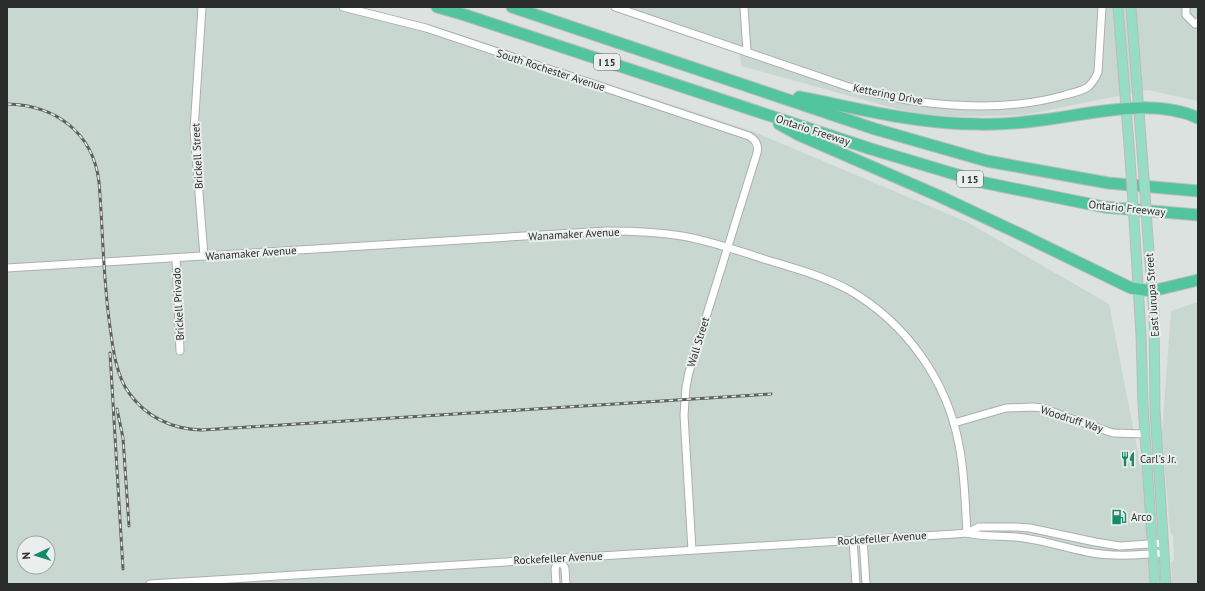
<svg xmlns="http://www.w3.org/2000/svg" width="1205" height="591" font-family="'PT Sans',sans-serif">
	<rect width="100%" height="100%" fill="#dce2df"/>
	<g fill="#c9d7d1" fill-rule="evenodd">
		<path d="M7,7H361L446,30L752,131L967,222L1109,304L1142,473L1150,584H7ZM24,543H48V567H24Z"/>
		<polygon points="628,7 1198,7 1198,101 1148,90 1024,115 939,117 915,114 741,66 739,45"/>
		<polygon points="1198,302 1198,584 1172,584 1171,563 1174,560 1173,535 1170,532 1162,433 1171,311"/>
	</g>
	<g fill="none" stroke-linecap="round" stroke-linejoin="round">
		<g stroke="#aaafad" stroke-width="9">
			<g id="minor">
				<polyline points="202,7 194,130 204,256"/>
				<path d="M343,7L426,28L749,136C756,140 759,145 757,153L689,372L686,387L684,415L692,550"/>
				<path d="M615,7L849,87C870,92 892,98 914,101C964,108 1017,109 1065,95C1073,93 1082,91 1088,87C1093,82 1096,78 1098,72L1102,7"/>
				<polyline points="744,7 747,52"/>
				<polyline points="1186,7 1186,15 1195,24 1198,22"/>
				<polyline points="176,258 180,351"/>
				<path d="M7,268L607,231C632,231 657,232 682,236C711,241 739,251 767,260C794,268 823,276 849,290C906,323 947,380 959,445C965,474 965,504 967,533"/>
				<polyline points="954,423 1006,408 1033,407 1043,408 1077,421 1113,433 1145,434"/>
				<path d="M967,533C986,538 1005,535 1024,538C1046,541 1066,548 1087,552C1113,557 1138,555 1164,553"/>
				<polyline points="863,539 866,584"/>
				<polyline points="853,540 856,584"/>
				<polyline points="559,558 565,568 566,584"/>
				<polyline points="150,584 955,534 967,533 979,527 1015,527 1030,528 1095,542 1120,546 1163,543"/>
				<polyline points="556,584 555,569 559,558"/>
			</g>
		</g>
		<g stroke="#bbbcbb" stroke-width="11">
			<g id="major">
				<polyline points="1118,7 1130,158"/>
				<polyline points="1131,7 1144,178"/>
				<polyline points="1134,219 1141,335 1143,404 1155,584"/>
				<polyline points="1148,239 1154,313 1155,410 1166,584"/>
			</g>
		</g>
		<g stroke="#bbbcbb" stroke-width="13">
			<g id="highway">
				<polyline points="437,7 465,15 871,149 981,182 1104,207 1198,215"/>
				<polyline points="512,7 875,129 987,161 1108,183 1198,191"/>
				<path d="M799,97C857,108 916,124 976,124C998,125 1020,123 1042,120C1090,114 1153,97 1198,118"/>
				<polyline points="779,124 799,135 939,196 1020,234 1131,288 1152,291 1198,280"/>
			</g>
		</g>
		<use href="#minor" stroke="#fff" stroke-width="7"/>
		<use href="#major" stroke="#97dcc5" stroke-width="9"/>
		<use href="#highway" stroke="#52c59e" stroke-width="11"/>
		<g stroke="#5e6160" stroke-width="3">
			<g id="rail">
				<path d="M7,104C55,105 93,132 99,182C103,230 103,279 110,327C113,349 116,375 129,393C147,418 173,429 202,430L771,394"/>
				<polyline points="110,353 123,569"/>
				<polyline points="117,409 123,438 129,526"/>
			</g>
		</g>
		<use href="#rail" stroke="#eaefed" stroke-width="1.5" stroke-dasharray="4.5" stroke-linecap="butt"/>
		<g stroke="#bbbcbb" stroke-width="11" stroke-linecap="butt">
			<g id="major-bridge">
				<polyline points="1130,158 1134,219"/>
				<polyline points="1144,178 1148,239"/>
			</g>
		</g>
		<use href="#major-bridge" stroke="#97dcc5" stroke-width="9"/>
	</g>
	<defs>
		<g id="restaurant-bare" transform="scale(1.2)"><path d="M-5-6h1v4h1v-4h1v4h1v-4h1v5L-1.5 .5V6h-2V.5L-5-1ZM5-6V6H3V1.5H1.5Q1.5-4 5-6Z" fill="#198a69" stroke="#eaefed" stroke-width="2.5" paint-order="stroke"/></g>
		<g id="fuel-bare" transform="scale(1.2)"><path d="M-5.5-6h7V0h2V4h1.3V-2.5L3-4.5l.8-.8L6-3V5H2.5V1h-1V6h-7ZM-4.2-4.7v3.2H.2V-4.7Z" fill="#198a69" stroke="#eaefed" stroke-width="2.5" paint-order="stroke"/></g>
	</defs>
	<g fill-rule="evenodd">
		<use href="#restaurant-bare" x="1128" y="459"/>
		<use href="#fuel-bare" x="1119" y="517"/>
	</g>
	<g text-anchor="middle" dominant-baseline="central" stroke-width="4" stroke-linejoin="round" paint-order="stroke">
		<g fill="#eaefed" stroke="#646766" stroke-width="1">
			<rect x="594" y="54" width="26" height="16" rx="3"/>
			<rect x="957" y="171" width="26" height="16" rx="3"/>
		</g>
		<g font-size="10" font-weight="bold" fill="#2b2d2c">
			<text x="607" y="62">I 15</text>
			<text x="970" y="179">I 15</text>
		</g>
		<g font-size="11" fill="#2b2d2c" stroke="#eaefed">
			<text transform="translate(551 70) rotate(18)">South Rochester Avenue</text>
			<text transform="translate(888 94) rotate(11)">Kettering Drive</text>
			<text transform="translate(813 130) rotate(18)">Ontario Freeway</text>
			<text transform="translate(197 156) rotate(-93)">Brickell Street</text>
			<text transform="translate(1127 208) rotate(6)">Ontario Freeway</text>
			<text transform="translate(574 234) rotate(-3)">Wanamaker Avenue</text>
			<text transform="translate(251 253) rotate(-4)">Wanamaker Avenue</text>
			<text transform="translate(1152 295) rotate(-94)">East Jurupa Street</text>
			<text transform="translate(178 304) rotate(-93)">Brickell Privado</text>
			<text transform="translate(698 342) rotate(-73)">Wall Street</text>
			<text transform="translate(1072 419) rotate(18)">Woodruff Way</text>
			<text transform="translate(882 538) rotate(-4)">Rockefeller Avenue</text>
			<text transform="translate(558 558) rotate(-3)">Rockefeller Avenue</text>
		</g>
		<g font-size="11" fill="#2b2d2c" stroke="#eaefed" text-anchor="start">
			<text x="1140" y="459">Carl's Jr.</text>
			<text x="1131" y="517">Arco</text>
		</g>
	</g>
	<rect width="1205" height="591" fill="none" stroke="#2b2d2c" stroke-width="16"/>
	<g transform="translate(36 555) rotate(266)"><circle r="19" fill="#eaefed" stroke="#9ea1a0"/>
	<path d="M0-3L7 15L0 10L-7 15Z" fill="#198a69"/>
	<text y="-6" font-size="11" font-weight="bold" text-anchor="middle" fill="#2b2d2c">N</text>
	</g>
</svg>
